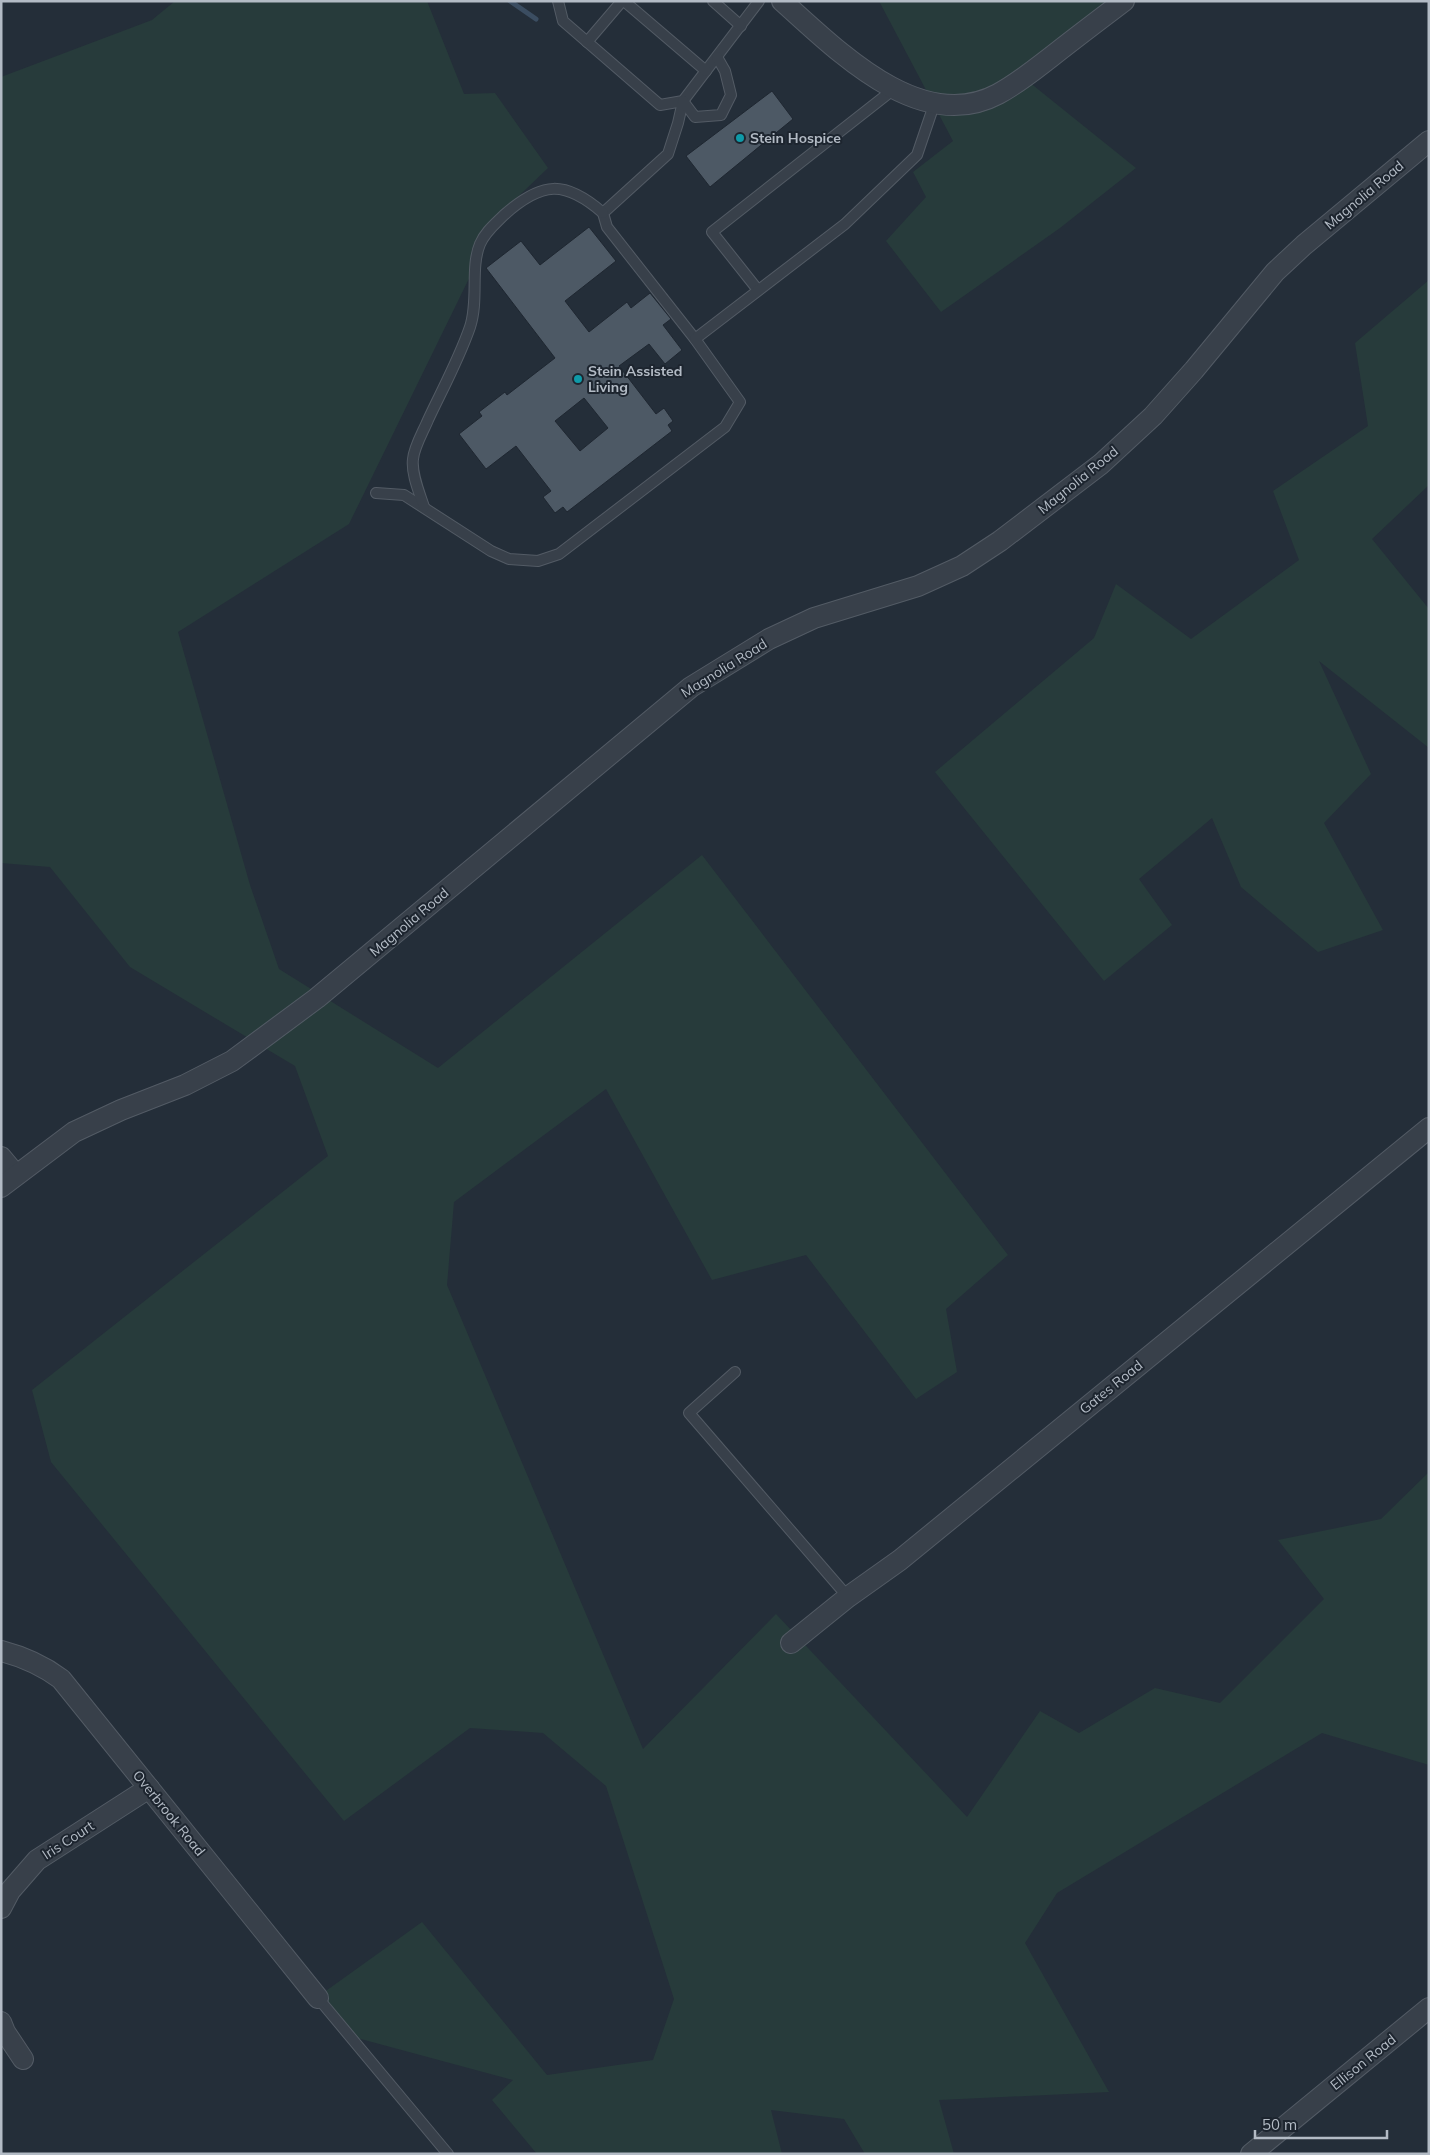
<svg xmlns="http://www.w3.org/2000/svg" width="1430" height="2155" font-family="Mulish,sans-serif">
	<rect width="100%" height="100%" fill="#242e39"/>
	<g fill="#273b3b">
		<polygon points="175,1 427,1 464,94 495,93 548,168 501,213 349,524 178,632 250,885 279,969 438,1068 702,855 1008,1255 946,1309 957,1372 916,1399 806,1255 712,1280 606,1089 454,1202 447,1285 643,1749 776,1614 967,1817 1040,1711 1079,1733 1155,1688 1220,1703 1324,1599 1278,1540 1381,1519 1429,1472 1429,1765 1322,1733 1057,1893 1025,1943 1109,2092 939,2100 954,2154 865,2154 844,2119 771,2110 782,2154 537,2154 492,2100 513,2080 346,2035 316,1998 422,1922 547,2075 653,2060 674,1999 606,1786 543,1733 470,1728 344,1821 51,1462 32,1390 328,1156 295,1066 130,967 50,867 1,863 1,77 152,20"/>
		<polygon points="879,1 1133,1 1029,82 1136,168 1060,228 941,312 886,241 926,197 913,172 953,141"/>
		<polygon points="1429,280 1429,485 1372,539 1429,609 1429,748 1319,661 1371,774 1324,823 1383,930 1318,952 1241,887 1212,818 1139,879 1172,925 1104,981 935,772 1094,638 1116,584 1191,639 1299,560 1273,491 1368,426 1355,343"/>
	</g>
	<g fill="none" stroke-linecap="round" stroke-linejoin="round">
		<polyline stroke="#3b4d61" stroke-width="5" points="510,1 536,19"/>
	</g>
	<g fill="#4d5965" stroke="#1f2731" fill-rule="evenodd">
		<polygon points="772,91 793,119 710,187 686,156"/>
		<path d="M589,227L616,261L565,301L589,332L627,302L631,308L650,293L671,319L663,325L682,350L665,364L649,344L619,366L656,414L664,408L673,421L668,425L672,431L567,512L563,507L555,513L543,497L551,491L516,446L486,469L459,434L482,416L479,412L505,392L507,395L555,358L486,268L521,241L540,265ZM584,398L608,428L580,451L555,421Z"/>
	</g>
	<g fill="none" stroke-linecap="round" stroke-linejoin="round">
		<g stroke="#535b65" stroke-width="12">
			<g id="lane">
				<polyline points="558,1 563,21 660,105 683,101 759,1"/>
				<polyline points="624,1 706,71"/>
				<polyline points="713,1 741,26"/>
				<polyline points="587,42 622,1"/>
				<polyline points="683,101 678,123 668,154 603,213 607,227 695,339"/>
				<polyline points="683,101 695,117 721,115 731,95 725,71 717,57"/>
				<polyline points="758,290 712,232 894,89"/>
				<polyline points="376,493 404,495 491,551 509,559 538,561 559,554 725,427 740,402 695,339 845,224 917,155 935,102"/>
				<path d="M424,507C420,494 411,474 413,459C414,447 423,432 428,420C442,390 459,359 470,327C479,300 470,268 480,244C485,232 495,224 504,215C542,181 565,180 603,213"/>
				<polyline points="735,1372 689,1413 848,1597"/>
				<polyline points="318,1998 448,2154"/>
			</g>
		</g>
		<g stroke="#535b65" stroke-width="22">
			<g id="street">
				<path d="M782,1C836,49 920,136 998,94C1017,84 1034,70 1051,57C1075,38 1099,20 1124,1"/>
				<polyline points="1,1157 16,1175"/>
				<polyline points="1,1187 74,1132 121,1110 185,1085 232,1061 317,998 691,687 769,639 814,618 918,586 962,566 1000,541 1101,464 1153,416 1194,370 1275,272 1304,245 1429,141"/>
				<polyline points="791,1643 848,1597 900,1560 1429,1128"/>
				<path d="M1,1651C24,1657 42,1665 61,1679L318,1998"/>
				<polyline points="1,1908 10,1891 37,1860 149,1788"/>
				<polyline points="1,2022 5,2032 23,2059"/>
				<polyline points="1251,2154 1429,2008"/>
			</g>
		</g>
		<use href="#lane" stroke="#38404a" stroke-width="10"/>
		<use href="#street" stroke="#38404a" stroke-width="20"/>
	</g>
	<g fill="#0f9aa8" stroke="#1d252f" stroke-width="2">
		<circle cx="740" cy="138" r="5"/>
		<circle cx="578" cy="379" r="5"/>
	</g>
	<g text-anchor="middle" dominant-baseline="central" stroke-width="4" stroke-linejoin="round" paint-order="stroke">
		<g font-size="14" font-weight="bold" fill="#b3bbc5" stroke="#1d252f" text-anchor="start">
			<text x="750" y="138">Stein Hospice</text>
			<text x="588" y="371">Stein Assisted<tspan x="588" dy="16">Living</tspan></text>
		</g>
		<g font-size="14" fill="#b3bbc5" stroke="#1d252f">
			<text transform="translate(1364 195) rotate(-40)">Magnolia Road</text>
			<text transform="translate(1078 480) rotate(-39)">Magnolia Road</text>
			<text transform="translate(724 668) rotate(-32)">Magnolia Road</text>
			<text transform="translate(409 922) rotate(-40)">Magnolia Road</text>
			<text transform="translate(1111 1387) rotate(-39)">Gates Road</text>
			<text transform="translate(169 1813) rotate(51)">Overbrook Road</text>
			<text transform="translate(68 1840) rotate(-33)">Iris Court</text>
			<text transform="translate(1363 2062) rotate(-39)">Ellison Road</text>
		</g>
	</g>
	<rect width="1430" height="2155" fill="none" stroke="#b3bbc5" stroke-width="5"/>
	<path d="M1255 2130v8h132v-8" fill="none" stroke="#b3bbc5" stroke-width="2.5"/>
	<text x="1262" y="2130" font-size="15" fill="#b3bbc5" stroke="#1d252f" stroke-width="4" paint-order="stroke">50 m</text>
</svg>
